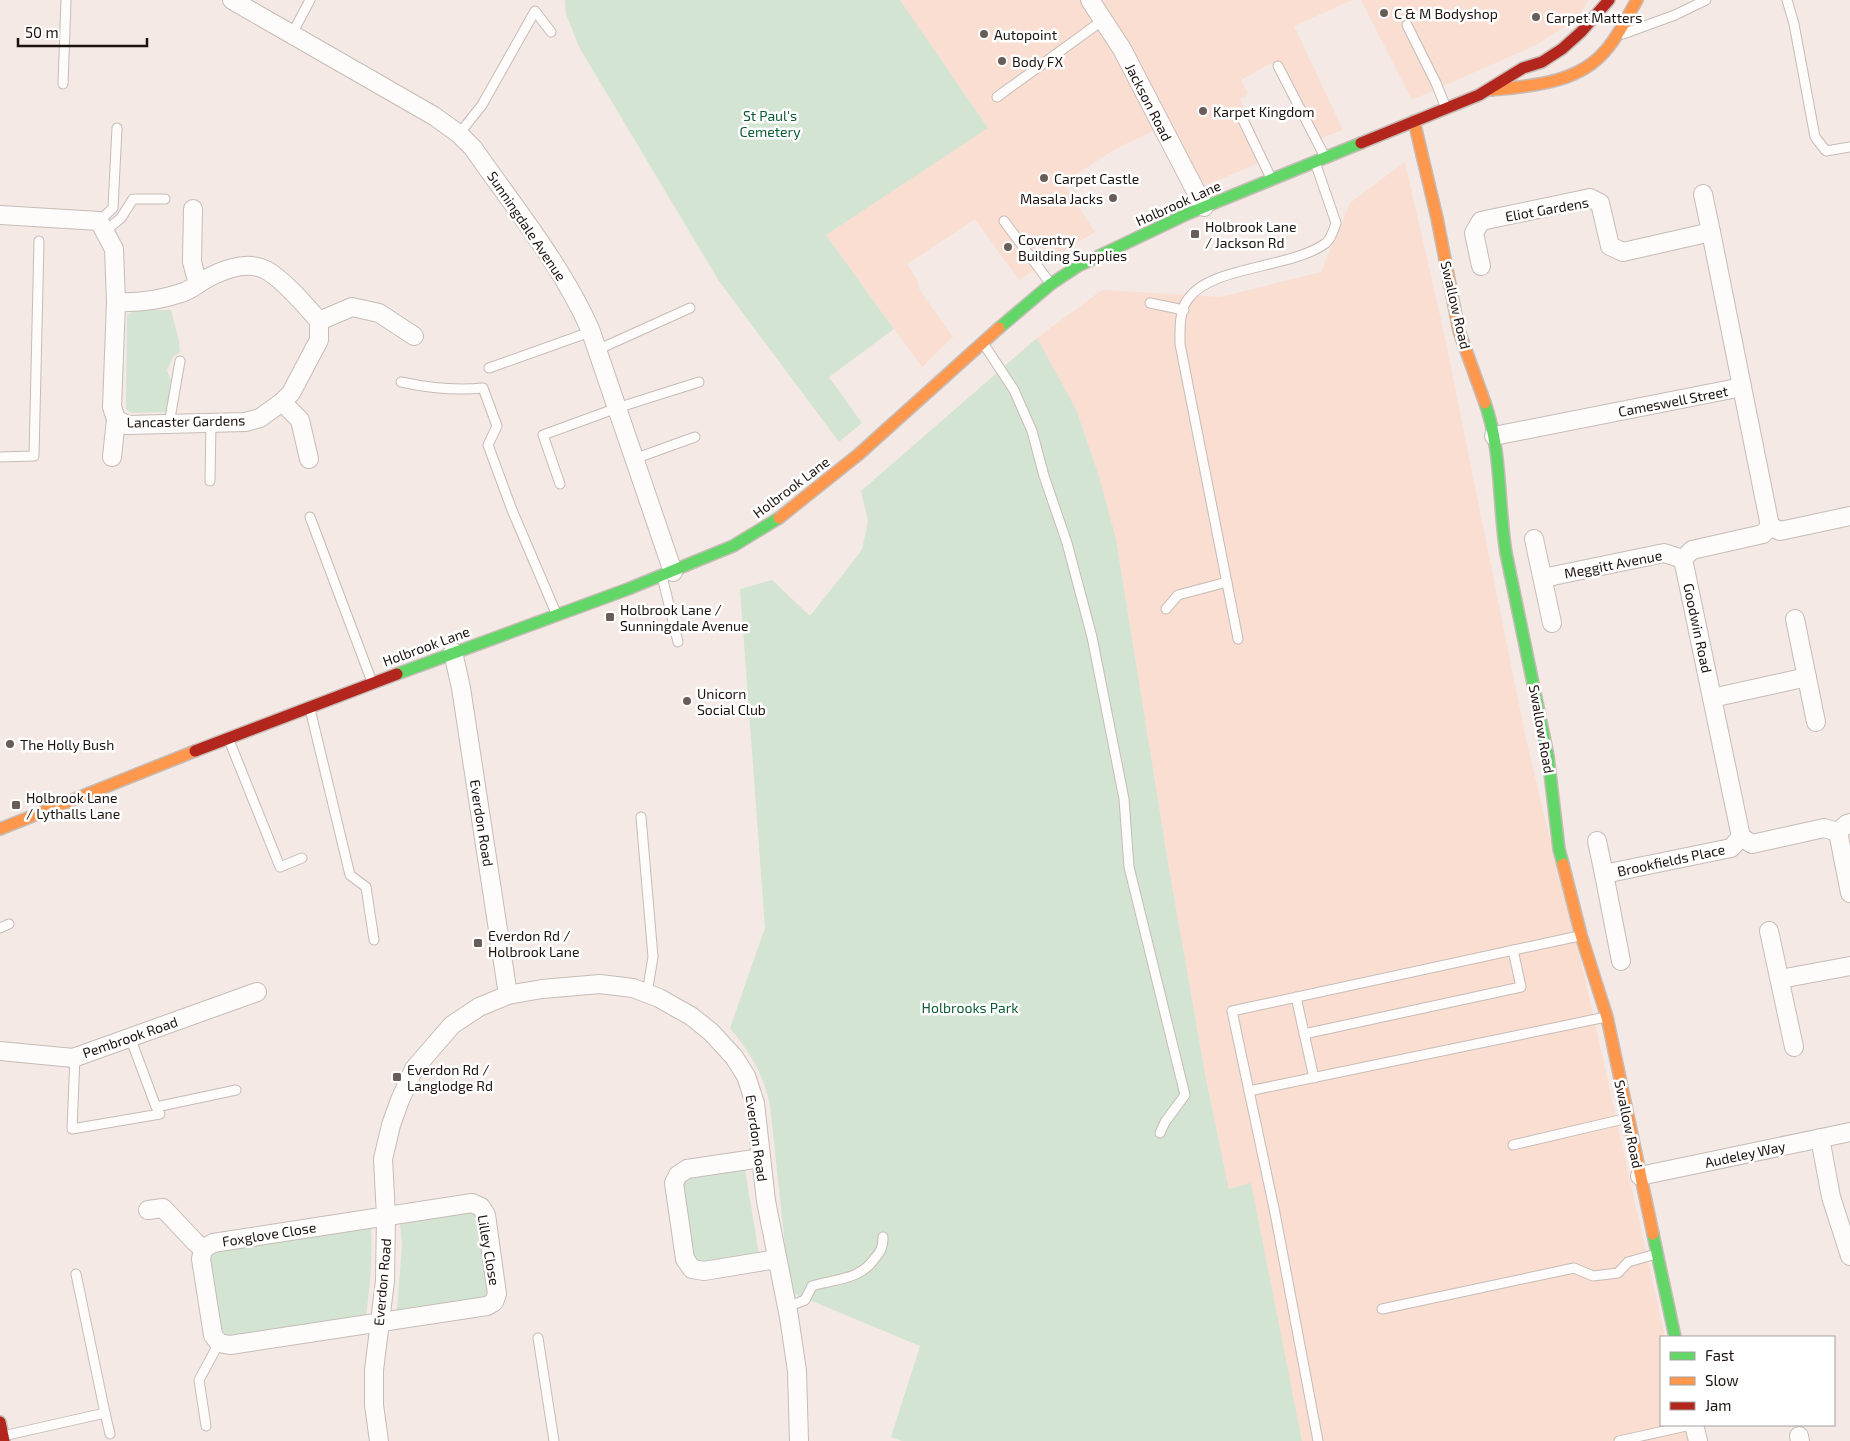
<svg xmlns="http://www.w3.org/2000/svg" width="1850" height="1441" font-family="'Exo 2',sans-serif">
	<rect width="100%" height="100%" fill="#f4e9e4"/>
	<g fill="#f9ded1">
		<polygon points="900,0 1352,0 1294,26 1343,130 1312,141 1271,63 1241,80 1248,94 1240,99 1268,159 1194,190 1162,127 1115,149 1063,183 1095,232 1061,252 1019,280 975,219 907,264 917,279 919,289 953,337 922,367 826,235 988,128"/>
		<polygon points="1361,0 1588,0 1579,18 1534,46 1412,100"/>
		<polygon points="1405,162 1445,338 1526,739 1549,835 1574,929 1665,1337 1661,1337 1661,1425 1684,1425 1688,1441 1302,1441 1251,1184 1229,1189 1206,1079 1168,862 1116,539 1099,476 1076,409 1037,338 1102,290 1220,297 1321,272 1350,203"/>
	</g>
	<g fill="#d4e4d3">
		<polygon points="565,0 900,0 988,128 826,235 894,329 829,377 862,423 839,442 719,281 579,47 566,14"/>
		<polygon points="136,310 171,310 179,341 180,352 173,357 167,370 172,384 166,412 132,413 126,409 127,315"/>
		<path d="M1037,338L1076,409L1099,476L1116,539L1168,862L1206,1079L1229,1189L1251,1183L1302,1441H902L891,1437L920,1346L790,1292L770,1106C764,1075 750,1052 730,1028L765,928L740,589L772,580L810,616L862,550L868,521L861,491Z"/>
		<polygon points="745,1170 759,1254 700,1263 693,1258 683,1183 687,1178"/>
		<polygon points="472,1212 478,1217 488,1292 484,1297 397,1310 402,1244 400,1223"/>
		<path d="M371,1227C373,1257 370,1286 366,1316L227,1337L219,1331L208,1257L213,1251Z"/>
	</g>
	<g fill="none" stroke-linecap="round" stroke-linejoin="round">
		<g stroke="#c6bcb7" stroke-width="11">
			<g id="lane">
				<polyline points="1787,0 1794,24 1815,137 1826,151 1850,147"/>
				<polyline points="1407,25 1436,83 1446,108"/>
				<polyline points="292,34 310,0"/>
				<polyline points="1623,34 1675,15 1706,0"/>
				<polyline points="1278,66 1325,157"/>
				<polyline points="63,84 66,0"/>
				<polyline points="997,97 1103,20"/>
				<polyline points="1243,120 1271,178"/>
				<polyline points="459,134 482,105 535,11 551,32"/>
				<polyline points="99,221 113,208 117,128"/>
				<polyline points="1004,221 1050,283"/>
				<polyline points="105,231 121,218 133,199 165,199"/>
				<polyline points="1150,303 1184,310"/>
				<polyline points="983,343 1014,390 1032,431 1044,476 1067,543 1092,637 1124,799 1129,867 1185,1095 1165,1122 1160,1133"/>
				<polyline points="597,350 690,308"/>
				<polyline points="489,368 590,332"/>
				<path d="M401,382C429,388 454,391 483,388L497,426L488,445L512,510L556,613"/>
				<polyline points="169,424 180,361"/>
				<polyline points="0,457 34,456 39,241"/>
				<polyline points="634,459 695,437"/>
				<polyline points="210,481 211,423"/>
				<polyline points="560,484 543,435 617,408 699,382"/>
				<polyline points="310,517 372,682"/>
				<polyline points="662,576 678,642"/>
				<polyline points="1166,609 1178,595 1227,582"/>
				<path d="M1238,639L1180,344C1180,330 1179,310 1188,299C1212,265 1291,269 1326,243C1331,239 1334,229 1336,223L1315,162"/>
				<polyline points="310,709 350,875 366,887 374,940"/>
				<polyline points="229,740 280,867 302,858"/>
				<polyline points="641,817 653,957 647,993"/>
				<polyline points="0,928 9,924"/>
				<polyline points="1296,997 1314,1078"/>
				<polyline points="1304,1034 1521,987 1513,950"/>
				<polyline points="130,1037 156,1107 236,1090"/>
				<polyline points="75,1057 72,1129 160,1114"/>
				<polyline points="1249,1091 1606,1017"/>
				<polyline points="1513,1145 1628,1118"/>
				<polyline points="76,1274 105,1413"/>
				<path d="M787,1307L805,1300L812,1286C834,1279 861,1280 875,1258C881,1251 883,1247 883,1237"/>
				<polyline points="1382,1309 1574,1268 1593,1276 1618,1273 1628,1262 1656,1254"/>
				<polyline points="538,1338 554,1441"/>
				<polyline points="206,1426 199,1380 219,1343"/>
				<polyline points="3,1436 105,1413 110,1434"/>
				<polyline points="1318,1441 1275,1213 1232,1011 1579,936"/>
				<polyline points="1619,1441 1691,1425"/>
			</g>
		</g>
		<g stroke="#c6bcb7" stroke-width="20">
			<g id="street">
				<path d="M232,0L434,116L459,134L473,148C514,207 561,264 590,329L673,572"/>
				<polyline points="1090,0 1122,49 1204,207"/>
				<polyline points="1703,194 1711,232"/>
				<polyline points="193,209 192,262 198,284"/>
				<path d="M0,215L99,221L114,249L116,302L112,407L116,419L127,425L245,422L260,418L282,402L291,393L319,340V321C306,306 283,279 266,270C245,259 216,272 198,284C192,288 188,291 181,293C160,300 138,303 116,302"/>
				<polyline points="1481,266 1474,233 1481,221 1590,198 1600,203 1610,246 1623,252 1711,232 1742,387"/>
				<polyline points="319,321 352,307 379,313 414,336"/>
				<polyline points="282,402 300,420 309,459"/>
				<polyline points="1494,436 1742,387 1770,526"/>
				<polyline points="112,457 116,419"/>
				<polyline points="1534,539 1552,623"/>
				<polyline points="1683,559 1741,837"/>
				<polyline points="1543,578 1664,553 1683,559 1692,550 1763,534 1770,526 1780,531 1850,516"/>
				<polyline points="1795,619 1816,722"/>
				<polyline points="453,652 461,688 508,995"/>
				<polyline points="1712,698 1807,677"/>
				<polyline points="1838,832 1850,893"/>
				<polyline points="1741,837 1752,844 1824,828 1838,832 1847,824 1850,823"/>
				<polyline points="1597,841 1604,874 1731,848 1741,837"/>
				<polyline points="1604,874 1621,961"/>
				<polyline points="1769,931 1794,1047"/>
				<polyline points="1780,979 1850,966"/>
				<polyline points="0,1051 73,1058 257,992"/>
				<polyline points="1820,1138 1831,1197 1850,1256"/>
				<polyline points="761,1158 687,1169 678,1175 674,1183 685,1259 692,1269 704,1271 777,1259"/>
				<polyline points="1640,1176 1850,1132"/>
				<polygon points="472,1203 481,1207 486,1215 497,1294 494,1302 487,1306 230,1345 219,1343 213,1335 201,1259 203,1249 213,1243"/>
				<polyline points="148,1210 163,1208 195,1242 203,1249"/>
				<polyline points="1694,1425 1698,1441"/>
				<polyline points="1799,1436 1800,1441"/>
				<polyline points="379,1441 374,1405 374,1370 385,1281 386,1216 383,1159 391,1125 400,1100 414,1069 452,1025 479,1007 508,995 542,989 600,984 633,988 659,998 691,1016 711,1032 734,1057 746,1076 755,1103 766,1201 789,1317 797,1371 799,1441"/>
			</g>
		</g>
		<g stroke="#c6bcb7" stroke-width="14">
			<g id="fast">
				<polyline points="999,328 1051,284 1078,266 1187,214 1361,143"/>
				<path d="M1485,403C1502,451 1498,503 1506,553L1548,756L1559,849L1563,864"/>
				<polyline points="397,674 628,589 733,546 779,518"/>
				<polyline points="1653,1234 1675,1337"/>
			</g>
		</g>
		<g stroke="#c6bcb7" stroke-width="14">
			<g id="slow">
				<path d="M1492,90C1532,86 1579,83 1606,50C1619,35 1627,17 1637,0"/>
				<polyline points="1414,121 1437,218 1459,331 1485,403"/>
				<polyline points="779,518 859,454 999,328"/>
				<polyline points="0,829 195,751"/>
				<polyline points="1563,864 1581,935 1607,1017 1653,1234"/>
			</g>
		</g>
		<g stroke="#c6bcb7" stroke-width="14">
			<g id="jam">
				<polyline points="1361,143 1479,95 1523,68 1542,62 1562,49 1581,32 1609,0"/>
				<polyline points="195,751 397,674"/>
				<polyline points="0,1422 4,1441"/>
			</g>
		</g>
		<use href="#lane" stroke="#fdfcfb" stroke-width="9"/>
		<use href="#street" stroke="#fdfcfb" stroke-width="18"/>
		<use href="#fast" stroke="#63d668" stroke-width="11"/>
		<use href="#slow" stroke="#ff974d" stroke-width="11"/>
		<use href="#jam" stroke="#b3261e" stroke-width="11"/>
	</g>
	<g fill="#685d58" stroke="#fff" stroke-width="2">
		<circle cx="1384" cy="13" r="5"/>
		<circle cx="1536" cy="17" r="5"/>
		<circle cx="984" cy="34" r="5"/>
		<circle cx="1002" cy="61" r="5"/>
		<circle cx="1203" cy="111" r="5"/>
		<circle cx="1044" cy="178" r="5"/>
		<circle cx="1113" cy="198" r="5"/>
		<rect x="1190" y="229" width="10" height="10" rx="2.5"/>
		<circle cx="1008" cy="247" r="5"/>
		<rect x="605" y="612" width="10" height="10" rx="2.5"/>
		<circle cx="687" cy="701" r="5"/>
		<circle cx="10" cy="744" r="5"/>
		<rect x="11" y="800" width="10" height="10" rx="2.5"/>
		<rect x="473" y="938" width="10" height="10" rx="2.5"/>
		<rect x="392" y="1072" width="10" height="10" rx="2.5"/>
	</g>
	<g text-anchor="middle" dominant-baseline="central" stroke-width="5" stroke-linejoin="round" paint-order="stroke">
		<g font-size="14" fill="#1d120d" stroke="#fff" text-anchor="start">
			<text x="1394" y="13">C &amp; M Bodyshop</text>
			<text x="1546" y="17">Carpet Matters</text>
			<text x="994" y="34">Autopoint</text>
			<text x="1012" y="61">Body FX</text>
			<text x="1213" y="111">Karpet Kingdom</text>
			<text x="1054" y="178">Carpet Castle</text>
			<text x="1103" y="198" text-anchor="end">Masala Jacks</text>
			<text x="1205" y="226">Holbrook Lane<tspan x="1205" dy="16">/ Jackson Rd</tspan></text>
			<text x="1018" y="239">Coventry<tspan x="1018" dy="16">Building Supplies</tspan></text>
			<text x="620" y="609">Holbrook Lane /<tspan x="620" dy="16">Sunningdale Avenue</tspan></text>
			<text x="697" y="693">Unicorn<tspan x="697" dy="16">Social Club</tspan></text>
			<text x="20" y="744">The Holly Bush</text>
			<text x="26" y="797">Holbrook Lane<tspan x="26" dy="16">/ Lythalls Lane</tspan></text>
			<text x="488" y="935">Everdon Rd /<tspan x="488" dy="16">Holbrook Lane</tspan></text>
			<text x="407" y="1069">Everdon Rd /<tspan x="407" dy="16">Langlodge Rd</tspan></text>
		</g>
		<g font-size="14" fill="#1d120d" stroke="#fff">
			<text transform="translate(1149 102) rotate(63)">Jackson Road</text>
			<text transform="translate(1178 203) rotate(-24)">Holbrook Lane</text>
			<text transform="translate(1547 209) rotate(-10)">Eliot Gardens</text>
			<text transform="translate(527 226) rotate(56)">Sunningdale Avenue</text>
			<text transform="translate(1456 305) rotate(77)">Swallow Road</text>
			<text transform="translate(1673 401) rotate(-11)">Cameswell Street</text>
			<text transform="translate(186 421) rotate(-1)">Lancaster Gardens</text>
			<text transform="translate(791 487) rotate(-37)">Holbrook Lane</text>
			<text transform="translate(1613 564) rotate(-11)">Meggitt Avenue</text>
			<text transform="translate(1698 628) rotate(78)">Goodwin Road</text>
			<text transform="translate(426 646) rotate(-20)">Holbrook Lane</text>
			<text transform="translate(1542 729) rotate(80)">Swallow Road</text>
			<text transform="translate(482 823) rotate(81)">Everdon Road</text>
			<text transform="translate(1671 860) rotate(-12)">Brookfields Place</text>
			<text transform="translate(130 1037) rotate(-19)">Pembrook Road</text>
			<text transform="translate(1629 1124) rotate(78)">Swallow Road</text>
			<text transform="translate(757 1138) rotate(82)">Everdon Road</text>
			<text transform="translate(1745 1154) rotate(-12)">Audeley Way</text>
			<text transform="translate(269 1234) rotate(-9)">Foxglove Close</text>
			<text transform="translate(489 1250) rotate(80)">Lilley Close</text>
			<text transform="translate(382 1282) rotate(-85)">Everdon Road</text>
		</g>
		<g font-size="14" fill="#0d5c33" stroke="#fff">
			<text x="770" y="115">St Paul's<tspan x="770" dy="16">Cemetery</tspan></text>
			<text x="970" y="1007">Holbrooks Park</text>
		</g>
	</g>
	<rect x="1660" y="1336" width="175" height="90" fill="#ffffff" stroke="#a5a09e"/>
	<rect x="1670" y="1352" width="25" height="8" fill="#63d668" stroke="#a5a09e"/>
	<text x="1705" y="1361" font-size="15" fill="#1d120d">Fast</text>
	<rect x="1670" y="1377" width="25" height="8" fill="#ff974d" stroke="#a5a09e"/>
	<text x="1705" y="1386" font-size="15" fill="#1d120d">Slow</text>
	<rect x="1670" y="1402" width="25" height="8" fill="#b3261e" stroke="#a5a09e"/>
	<text x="1705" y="1411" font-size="15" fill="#1d120d">Jam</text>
	<path d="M18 38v8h129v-8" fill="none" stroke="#1d120d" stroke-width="2.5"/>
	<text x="25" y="38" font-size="15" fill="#1d120d" stroke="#ffffff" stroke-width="4" paint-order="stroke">50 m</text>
</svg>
